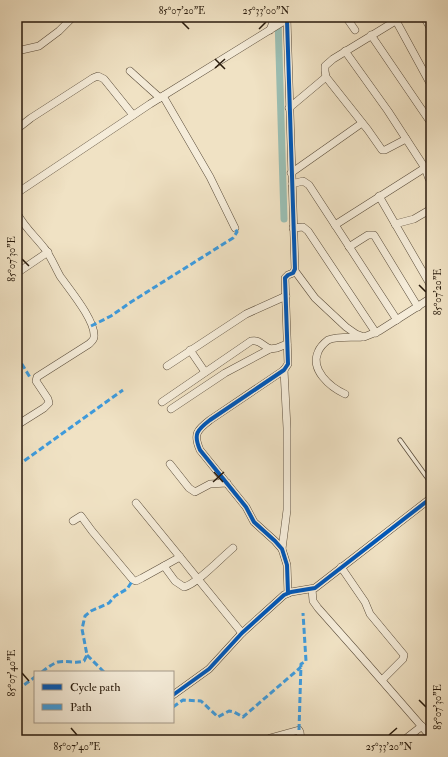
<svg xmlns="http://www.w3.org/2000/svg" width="448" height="757" font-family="'IM FELL Double Pica',serif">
	<rect width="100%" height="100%" fill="#f0e2c4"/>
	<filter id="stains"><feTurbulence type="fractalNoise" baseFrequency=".005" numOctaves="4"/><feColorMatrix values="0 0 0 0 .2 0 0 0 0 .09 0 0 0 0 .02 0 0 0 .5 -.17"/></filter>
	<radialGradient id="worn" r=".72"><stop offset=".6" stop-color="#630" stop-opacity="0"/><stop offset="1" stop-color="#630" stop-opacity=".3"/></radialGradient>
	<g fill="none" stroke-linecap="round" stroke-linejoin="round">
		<polyline stroke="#9abeb3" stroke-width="7" points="278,19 284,219"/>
		<g stroke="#5a4c3a" stroke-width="5">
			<polyline id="service" points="400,440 431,483"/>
		</g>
		<g stroke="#5a4c3a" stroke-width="8">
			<g id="minor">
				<polyline points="346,17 355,30"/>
				<polyline points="394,17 431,85"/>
				<polyline points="402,17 333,59 325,66 325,71 326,77 368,130 382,150 385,150 406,139"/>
				<polyline points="424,17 431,29"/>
				<path d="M287,20L295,269L293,273L288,275L285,278L288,364L284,370L210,420C197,430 193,434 200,450L246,507L254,522L275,541L282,549L287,565L288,593"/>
				<polyline points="270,30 275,17"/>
				<polyline points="371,35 431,123"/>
				<polyline points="17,51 39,46 59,31 73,17"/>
				<polyline points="345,51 388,111 425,168 429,179"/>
				<polyline points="130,71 160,98"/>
				<polyline points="163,96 210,177 235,228"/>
				<polyline points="289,108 326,77"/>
				<polyline points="17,129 31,118 93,78 98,76 104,79 133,115"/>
				<polyline points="291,173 362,123"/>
				<polyline points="292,184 303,181 309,185 397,320"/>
				<polyline points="17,193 150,104 289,18"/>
				<polyline points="379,196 431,286"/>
				<path d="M17,213C24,227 36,237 45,249C51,257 55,267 60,276C69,289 96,321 94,337C94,340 91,342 89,344L37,377L36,381L48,399L49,403L44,408L17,425"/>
				<polyline points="395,224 414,219 431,209"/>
				<polyline points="335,225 431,164"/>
				<polyline points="293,228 303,227 308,231 376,333"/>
				<polyline points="349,247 368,235 374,235 418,307"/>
				<polyline points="295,271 315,298 346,327 356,334 364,337 379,331 431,298"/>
				<polyline points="17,273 48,252"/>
				<polyline points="190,350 205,372"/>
				<polyline points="167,366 246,314 286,296"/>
				<path d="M345,394C330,387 310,370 318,352C320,347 324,343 328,340C338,336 352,338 362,337"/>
				<path d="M162,402L251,341C259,339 263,346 270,349L277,348L287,344"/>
				<polyline points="171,409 225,373 270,349"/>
				<polyline points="170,464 189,488 195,492 210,484 227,483"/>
				<polyline points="136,503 242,633"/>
				<polyline points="73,521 81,516 92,531 133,580 136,581 142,578 180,557"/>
				<polyline points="282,549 287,510 287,428 284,370"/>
				<path d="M164,566L175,581L184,587C197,584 222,557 233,548"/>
				<polyline points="341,567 365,602 370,614 404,655 403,659 382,680"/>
				<polyline points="312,589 313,601 318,608 357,652 431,737"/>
				<polyline points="173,695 209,669 242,633 284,595 291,592 315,588 431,498"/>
				<polyline points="267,740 270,738 299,730 300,732 301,740"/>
				<polyline points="404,740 422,726"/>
			</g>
		</g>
		<use href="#service" stroke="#f5ecd9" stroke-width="3.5"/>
		<use href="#minor" stroke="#f5ecd9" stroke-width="7"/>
		<g stroke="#3d9bde" stroke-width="3" stroke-dasharray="6 3" stroke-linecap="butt">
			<polyline points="91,326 111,316 131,302 233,238 237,232 235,228"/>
			<polyline points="17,356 31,379"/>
			<polyline points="17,466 123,390"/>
			<polyline points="87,655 104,672"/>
			<path d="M42,672C47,668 52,664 58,662C67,660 75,664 84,661L87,655L82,629L85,616L91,611L109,603L115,596L127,589L133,580"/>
			<polyline points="17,690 35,677"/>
			<polyline points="173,707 183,700 201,701 218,717 229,711 234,712 243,717 301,667"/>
			<polyline points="299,730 301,664 306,661 303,613"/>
		</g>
		<g stroke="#f5ecd9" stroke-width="6">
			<g id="cycleway">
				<path d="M287,20L295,269L293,273L288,275L285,278L288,364L284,370L210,420C197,430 193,434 200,450L246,507L254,522L275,541L282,549L287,565L288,593"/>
				<polyline points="173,695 209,669 242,633 284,595 291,592 315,588 431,498"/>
			</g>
		</g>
		<use href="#cycleway" stroke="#0057b8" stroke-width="4"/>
	</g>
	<path fill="none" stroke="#281a0c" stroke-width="1.5" d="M182,22L189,29M259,29L266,22M215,59L225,69M215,68L225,59M22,259L29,266M419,285L426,292M214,472L223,482M213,482L224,472M22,673L29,681M419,700L426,707M71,728L77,735M389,735L397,728"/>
	<rect width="448" height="757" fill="none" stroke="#f0e2c4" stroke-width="44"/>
	<rect x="34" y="671" width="140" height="52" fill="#f5ecd9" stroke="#a39887"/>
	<rect x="42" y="684" width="20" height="6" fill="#0057b8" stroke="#a39887"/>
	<text x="70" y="691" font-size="12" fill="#281a0c">Cycle path</text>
	<rect x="42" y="704" width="20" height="6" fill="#3d9bde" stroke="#a39887"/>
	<text x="70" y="711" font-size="12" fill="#281a0c">Path</text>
	<rect x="22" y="22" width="404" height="713" fill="none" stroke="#281a0c" stroke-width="1.5"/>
	<g font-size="10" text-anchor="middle" fill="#281a0c">
		<text x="182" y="14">85°07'20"E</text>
		<text x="266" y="14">25°33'00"N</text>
		<text transform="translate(11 259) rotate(-90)" y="4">85°07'30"E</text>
		<text transform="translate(437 292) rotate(-90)" y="4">85°07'20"E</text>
		<text transform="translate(11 673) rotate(-90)" y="4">85°07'40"E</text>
		<text transform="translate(437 707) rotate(-90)" y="4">85°07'30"E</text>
		<text x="77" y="750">85°07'40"E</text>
		<text x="389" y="750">25°33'20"N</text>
	</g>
	<rect width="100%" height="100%" filter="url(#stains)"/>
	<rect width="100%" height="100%" fill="url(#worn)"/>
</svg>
